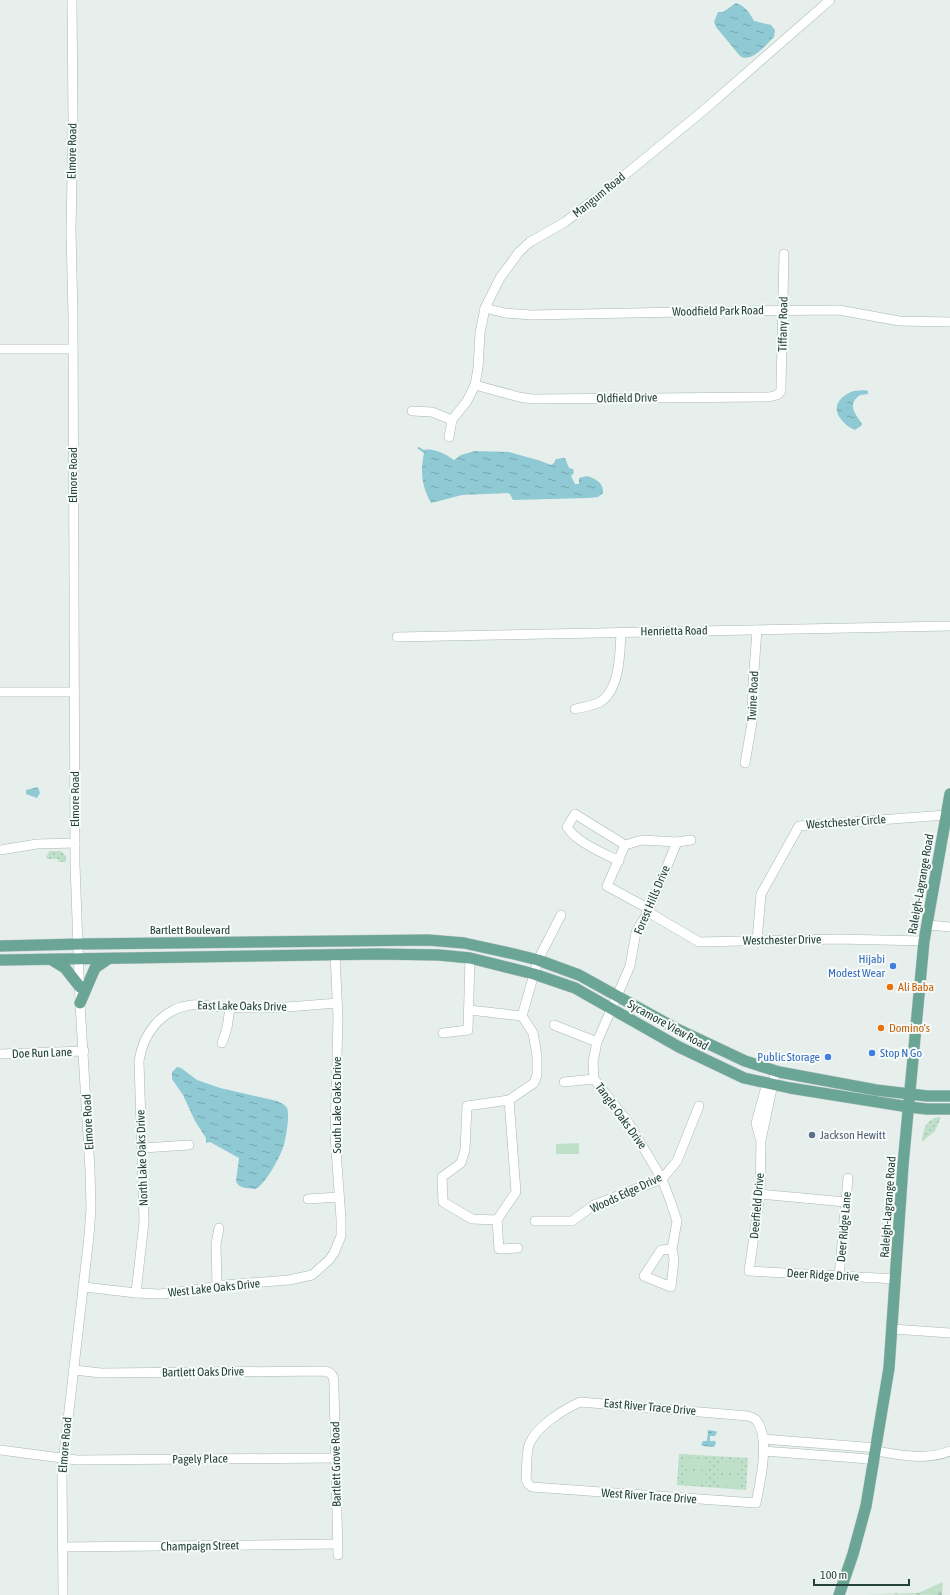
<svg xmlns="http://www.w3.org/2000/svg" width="950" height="1595" font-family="'Asap Condensed',sans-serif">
	<defs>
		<pattern id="grass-dots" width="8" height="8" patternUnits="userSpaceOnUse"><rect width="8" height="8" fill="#bfe0c8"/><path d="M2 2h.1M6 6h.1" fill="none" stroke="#a4c1ad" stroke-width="1.8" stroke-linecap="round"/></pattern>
		<pattern id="forest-firs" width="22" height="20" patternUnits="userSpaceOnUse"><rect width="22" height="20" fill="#bfe0c8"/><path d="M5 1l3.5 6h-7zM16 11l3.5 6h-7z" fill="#a4c1ad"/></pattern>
		<pattern id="water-ripples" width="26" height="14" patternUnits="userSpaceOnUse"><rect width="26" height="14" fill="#8ec9d4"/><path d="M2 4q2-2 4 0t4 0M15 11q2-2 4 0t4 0" fill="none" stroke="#74a5ad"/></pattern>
	</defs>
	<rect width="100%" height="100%" fill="#e6efeb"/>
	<g fill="url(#grass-dots)">
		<polygon points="49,851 61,851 66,856 66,862 59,862 58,859 47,859 46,858"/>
		<path d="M941,1117L935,1131L922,1142C923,1129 926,1118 941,1117Z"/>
		<polygon points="679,1454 748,1458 746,1490 677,1485"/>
	</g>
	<polygon fill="url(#forest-firs)" points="943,1582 942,1595 867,1594 918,1593"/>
	<g fill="#bfe0c8">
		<polygon points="579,1143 579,1154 556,1154 556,1144"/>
		<polygon points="684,1458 707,1459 707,1470 684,1468"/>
		<polygon points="719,1461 742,1462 741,1473 718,1471"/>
		<polygon points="683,1472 706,1473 706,1484 683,1482"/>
		<polygon points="718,1475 741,1476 740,1487 717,1485"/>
	</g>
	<g fill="url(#water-ripples)">
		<path d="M736,3C745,6 750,13 754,21L771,25L775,30L774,37C766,44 752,64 740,56L716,27L714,22L718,12H723Z"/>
		<path d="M864,390L868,391V394L860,395C846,405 856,414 862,424L861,426L855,430C849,428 844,423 840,418C832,406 840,397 851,392C855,390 860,391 864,390Z"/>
		<path d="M419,447L424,450C435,448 445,454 454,460L461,455L475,451L509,452L541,461L551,465L554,463L556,459L565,458L569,468L573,469L574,473L571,476L575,484H579V478L587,476C596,479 604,483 603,493L598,497L588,498L513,500L510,494L507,493L462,495L431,503C422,486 420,473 424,453L417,448Z"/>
		<polygon points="38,787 40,793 37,798 26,794 26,790"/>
		<path d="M177,1067L181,1068L197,1080L220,1088L277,1101C280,1103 285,1104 287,1108C290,1115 286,1137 284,1145C281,1155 265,1186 255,1189C252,1189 248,1188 246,1188C241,1187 238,1186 236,1181L239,1158L210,1142L206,1143V1138L195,1121L183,1095L172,1079V1072Z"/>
		<polygon points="708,1430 715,1431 717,1432 715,1436 710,1436 710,1441 715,1441 716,1443 714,1447 703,1446 701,1445 703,1441 707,1441"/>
	</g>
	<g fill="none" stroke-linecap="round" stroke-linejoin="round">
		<g stroke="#a8b8b2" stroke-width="10">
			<g id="minor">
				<polyline points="485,308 505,313 531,315 733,311 839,310 899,321 950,322"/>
				<polyline points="0,349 73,349"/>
				<polyline points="475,385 519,397 532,399 769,397 777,395 781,391 781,386 784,254"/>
				<polyline points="412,411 432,412 452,420"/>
				<polyline points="449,437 452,420 467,401 475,385 478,368 480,333 485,308 500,278 519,252 530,242 565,222 604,192 704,110 830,0"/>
				<polyline points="397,637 950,626"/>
				<polyline points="0,692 74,692"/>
				<path d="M575,709C583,707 593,706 600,702C620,690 620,653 621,632"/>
				<polyline points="745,763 753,717 752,697 757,630"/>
				<polyline points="625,845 607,886 649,909"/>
				<polyline points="0,850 37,844 75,843"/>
				<path d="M619,861C603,853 576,842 567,827L575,814L625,845L642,840L677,842L691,840"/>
				<polyline points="648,912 699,942 838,939 924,941"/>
				<polyline points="928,925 950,927"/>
				<polyline points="757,941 761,894 799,826 946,815"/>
				<polyline points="469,1010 522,1016"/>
				<polyline points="554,1025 597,1042"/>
				<polyline points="443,1033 468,1030 470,958"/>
				<polyline points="222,1043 227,1028 230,1008"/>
				<polyline points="0,1054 84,1051"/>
				<polyline points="776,1070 761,1140 760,1194 749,1271 896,1279"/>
				<polyline points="564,1082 594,1079"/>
				<polyline points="760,1138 756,1123 767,1083"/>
				<polyline points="143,1148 189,1145"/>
				<polyline points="760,1194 846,1202"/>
				<polyline points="308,1199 339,1197"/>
				<polyline points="497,1220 472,1219 443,1202 442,1177 461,1163 465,1150 467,1106 509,1100 534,1083 537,1075 537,1056 533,1033 522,1016 538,960 561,915"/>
				<polyline points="497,1220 516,1192 509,1100"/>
				<polyline points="497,1220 499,1249 518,1248"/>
				<polyline points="535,1221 572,1221 594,1205 662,1179 677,1161 699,1106"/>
				<polyline points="672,1249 674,1260 671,1287 644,1276 661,1250 672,1249 677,1221 670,1200 662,1179 628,1122 594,1079 593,1062 597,1042 630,966 636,932 648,912 677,842"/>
				<polyline points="839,1277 848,1178"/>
				<polyline points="217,1286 216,1244 219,1228"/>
				<polyline points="84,1287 136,1293 160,1294 187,1291 224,1285 289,1280 312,1275 329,1260 334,1253 341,1236 341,1219 335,1136 338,1017 335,955"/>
				<path d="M136,1293L144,1222L139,1061C143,1034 161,1009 191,1005C201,1004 213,1007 224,1007C236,1008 249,1008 261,1008C286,1008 312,1005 337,1003"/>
				<polyline points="893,1329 950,1333"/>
				<path d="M74,1370L101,1373L325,1371C335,1373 334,1381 334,1389L338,1555"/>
				<path d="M580,1402L748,1416C751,1417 754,1418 756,1420C771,1437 760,1483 756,1503L532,1487L528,1484L526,1479C527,1470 526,1453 529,1445C536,1426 563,1410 580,1402Z"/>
				<polyline points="763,1439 877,1448"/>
				<polyline points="0,1450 77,1460 336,1458"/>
				<polyline points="763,1451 857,1458 875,1460"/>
				<path d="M876,1451C901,1455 926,1461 950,1451"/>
				<polyline points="62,1547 337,1544"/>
				<polyline points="63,1595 62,1472 89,1236 91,1208 90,1170 80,1003 75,864 73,315 71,232 73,120 72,0"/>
			</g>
		</g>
		<g stroke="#c2cac8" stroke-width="12">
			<g id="major">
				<polyline points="0,946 81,944 428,940 464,943 514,954 538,960 579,975 677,1029 745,1061 779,1072 876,1090 927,1096 950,1096"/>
				<polyline points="0,960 378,954 439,955 470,958 534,974 575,988 679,1047 744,1078 790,1088 909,1107 927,1109 950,1109"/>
				<polyline points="52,960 65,968 80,987"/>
				<polyline points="80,1003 95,968 108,959"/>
				<polyline points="839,1595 853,1554 866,1506 889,1368 903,1165 924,941 950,794"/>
			</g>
		</g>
		<use href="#minor" stroke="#fff" stroke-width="9"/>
		<use href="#major" stroke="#6aa596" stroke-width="11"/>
	</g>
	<g fill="#3f7fe0" stroke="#f7fbf9" stroke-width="1.5">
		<circle cx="893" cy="966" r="4"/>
		<circle cx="872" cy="1053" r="4"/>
		<circle cx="828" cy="1057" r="4"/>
	</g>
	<g fill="#e8710a" stroke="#f7fbf9" stroke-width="1.5">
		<circle cx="890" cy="987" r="4"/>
		<circle cx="881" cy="1028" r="4"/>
	</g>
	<circle fill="#5c6f8a" stroke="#f7fbf9" stroke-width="1.5" cx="812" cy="1135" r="4"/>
	<g text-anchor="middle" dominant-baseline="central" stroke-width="4" stroke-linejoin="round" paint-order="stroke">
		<g font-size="12" fill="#24423a" stroke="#f7fbf9">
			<text transform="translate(72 151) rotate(-89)">Elmore Road</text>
			<text transform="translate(599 195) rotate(-39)">Mangum Road</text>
			<text transform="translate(718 311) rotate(-1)">Woodfield Park Road</text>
			<text transform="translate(783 324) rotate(-89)">Tiffany Road</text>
			<text transform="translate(627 398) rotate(-1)">Oldfield Drive</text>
			<text transform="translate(73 475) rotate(-90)">Elmore Road</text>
			<text transform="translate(674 631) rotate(-1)">Henrietta Road</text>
			<text transform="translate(753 696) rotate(-87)">Twine Road</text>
			<text transform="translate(75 799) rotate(-90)">Elmore Road</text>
			<text transform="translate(846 822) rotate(-4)">Westchester Circle</text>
			<text transform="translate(921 884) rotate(-80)">Raleigh-Lagrange Road</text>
			<text transform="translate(652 900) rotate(-67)">Forest Hills Drive</text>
			<text x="190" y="930">Bartlett Boulevard</text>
			<text transform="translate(782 940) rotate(-1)">Westchester Drive</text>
			<text transform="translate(242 1006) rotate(1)">East Lake Oaks Drive</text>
			<text transform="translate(668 1025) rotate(29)">Sycamore View Road</text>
			<text transform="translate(42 1053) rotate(-2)">Doe Run Lane</text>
			<text transform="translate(337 1105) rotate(-90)">South Lake Oaks Drive</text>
			<text transform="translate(621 1116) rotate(54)">Tangle Oaks Drive</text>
			<text transform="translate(88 1122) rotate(-93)">Elmore Road</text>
			<text transform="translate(142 1158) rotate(-92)">North Lake Oaks Drive</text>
			<text transform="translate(626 1193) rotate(-25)">Woods Edge Drive</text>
			<text transform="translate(757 1206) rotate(-85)">Deerfield Drive</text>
			<text transform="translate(888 1207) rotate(-86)">Raleigh-Lagrange Road</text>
			<text transform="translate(844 1227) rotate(-85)">Deer Ridge Lane</text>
			<text transform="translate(823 1275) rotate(3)">Deer Ridge Drive</text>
			<text transform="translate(214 1288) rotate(-6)">West Lake Oaks Drive</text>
			<text transform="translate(203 1372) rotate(-1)">Bartlett Oaks Drive</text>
			<text transform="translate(650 1407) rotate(5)">East River Trace Drive</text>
			<text transform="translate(65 1445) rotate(-85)">Elmore Road</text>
			<text transform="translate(200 1459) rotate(-1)">Pagely Place</text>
			<text transform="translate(336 1464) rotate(-91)">Bartlett Grove Road</text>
			<text transform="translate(649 1496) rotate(4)">West River Trace Drive</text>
			<text transform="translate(200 1546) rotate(-1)">Champaign Street</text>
		</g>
		<g font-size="12" fill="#366cbe" stroke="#f7fbf9" text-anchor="end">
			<text x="885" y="959">Hijabi<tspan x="885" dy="14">Modest Wear</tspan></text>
			<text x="880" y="1053" text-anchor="start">Stop N Go</text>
			<text x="820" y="1057">Public Storage</text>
		</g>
		<g font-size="12" fill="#c56008" stroke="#f7fbf9" text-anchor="start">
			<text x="898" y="987">Ali Baba</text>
			<text x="889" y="1028">Domino's</text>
		</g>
		<g font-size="12" fill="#4e5e75" stroke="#f7fbf9" text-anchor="start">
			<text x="820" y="1135">Jackson Hewitt</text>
		</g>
	</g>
	<path d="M814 1579v6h95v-6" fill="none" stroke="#24423a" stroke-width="2"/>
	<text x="820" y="1579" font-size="12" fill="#24423a" stroke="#f7fbf9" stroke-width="3" paint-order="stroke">100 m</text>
</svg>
